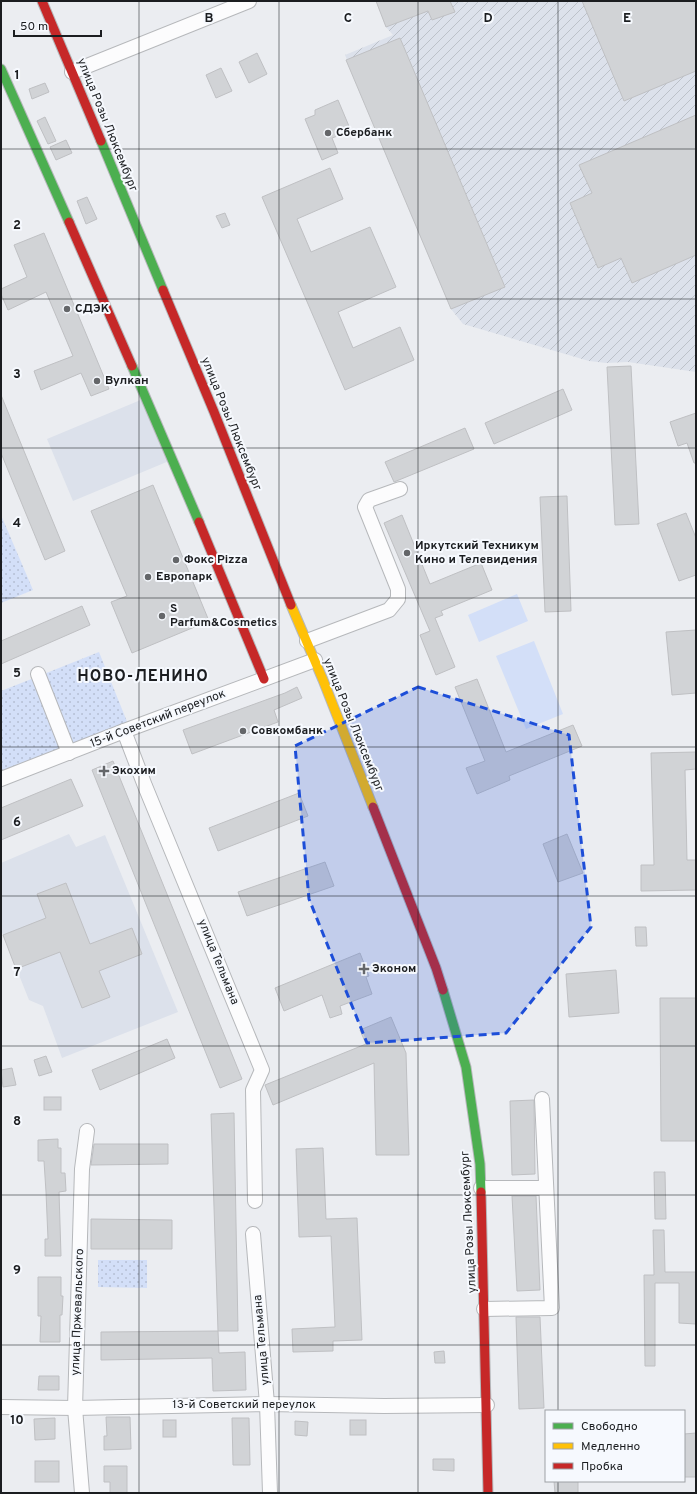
<svg xmlns="http://www.w3.org/2000/svg" width="697" height="1494" font-family="Overpass,sans-serif">
	<defs>
		<pattern id="industrial-furrows" width="10" height="10" patternUnits="userSpaceOnUse"><rect width="10" height="10" fill="#dce1eb"/><path d="M-1 1l2-2M0 10L10 0M9 11l2-2" fill="none" stroke="#bcc1c9"/></pattern>
		<pattern id="park-dots" width="8" height="8" patternUnits="userSpaceOnUse"><rect width="8" height="8" fill="#d3dff8"/><path d="M2 2h.1M6 6h.1" fill="none" stroke="#b5bfd4" stroke-width="1.8" stroke-linecap="round"/></pattern>
	</defs>
	<rect width="100%" height="100%" fill="#ebedf1"/>
	<g fill="#dce1eb">
		<polygon points="143,399 169,461 73,501 47,439"/>
		<polygon points="69,834 76,847 105,835 178,1012 62,1058 43,1006 29,1000 1,930 1,863"/>
	</g>
	<polygon fill="url(#industrial-furrows)" points="376,1 462,1 464,3 471,1 696,1 696,372 628,362 606,363 589,361 463,324 451,309 345,55 393,35 386,27"/>
	<g fill="url(#park-dots)">
		<polygon points="1,515 33,590 1,603"/>
		<polygon points="99,652 128,724 73,746 44,674"/>
		<polygon points="34,678 61,749 1,772 1,691"/>
		<polygon points="98,1260 147,1260 147,1288 98,1287"/>
	</g>
	<g fill="#d3dff8">
		<polygon points="517,594 528,621 479,642 468,615"/>
		<polygon points="534,641 563,714 526,729 496,656"/>
	</g>
	<g fill="#d1d3d6" stroke="#bfc0c3">
		<polygon points="376,1 450,1 455,12 432,20 428,11 386,27"/>
		<polygon points="582,1 696,1 696,71 624,101"/>
		<polygon points="400,38 505,287 451,309 346,60"/>
		<polygon points="257,53 267,74 249,83 239,62"/>
		<polygon points="221,68 232,91 216,98 206,75"/>
		<polygon points="45,83 49,92 32,99 29,89"/>
		<polygon points="338,100 351,131 332,138 338,153 322,160 305,119 315,115 315,110"/>
		<polygon points="696,115 696,255 632,283 621,258 598,268 570,203 592,193 579,165"/>
		<polygon points="45,117 56,141 48,144 37,121"/>
		<polygon points="66,140 72,153 56,160 50,147"/>
		<polygon points="330,168 343,199 297,219 311,252 370,227 396,287 338,312 353,348 400,327 414,360 345,390 262,197"/>
		<polygon points="87,197 97,219 86,224 77,201"/>
		<polygon points="225,213 230,225 222,228 216,216"/>
		<polygon points="44,233 109,389 91,396 81,373 41,390 34,371 73,356 46,292 8,310 1,294 1,289 27,277 14,245"/>
		<polygon points="631,366 639,524 615,525 607,367"/>
		<polygon points="563,389 572,410 494,444 485,423"/>
		<polygon points="1,395 65,551 45,560 1,453"/>
		<polygon points="696,413 696,463 694,463 687,443 678,446 670,422"/>
		<polygon points="465,428 474,449 394,482 385,462"/>
		<polygon points="153,485 209,621 132,653 111,602 127,596 91,511"/>
		<polygon points="567,496 571,611 545,612 540,497"/>
		<polygon points="686,513 696,538 696,575 679,581 657,524"/>
		<polygon points="402,515 430,584 481,563 492,590 441,611 443,615 435,618 455,667 436,675 420,635 430,631 384,523"/>
		<polygon points="82,606 90,625 1,664 1,641"/>
		<polygon points="696,630 696,693 672,695 666,632"/>
		<polygon points="477,679 506,752 573,725 582,746 509,776 510,780 477,794 466,768 485,761 455,687"/>
		<polygon points="297,687 302,698 274,710 278,722 192,754 183,730 285,693"/>
		<polygon points="696,752 696,769 685,770 687,860 696,860 696,890 641,891 641,865 654,865 651,753"/>
		<polygon points="113,761 242,1079 220,1088 92,770"/>
		<polygon points="71,779 83,806 1,840 1,808"/>
		<polygon points="299,793 308,816 218,851 209,828"/>
		<polygon points="567,834 583,873 558,882 543,844"/>
		<polygon points="325,862 334,886 247,916 238,892"/>
		<polygon points="66,883 90,944 132,928 142,954 99,971 110,997 82,1008 60,952 16,969 3,935 46,918 37,894"/>
		<polygon points="635,927 646,927 647,946 636,946"/>
		<polygon points="360,953 369,976 366,977 372,994 340,1006 342,1014 330,1018 322,995 284,1011 275,988"/>
		<polygon points="616,970 619,1013 569,1017 566,974"/>
		<polygon points="660,998 696,998 696,1141 661,1141"/>
		<polygon points="391,1017 406,1053 409,1155 376,1155 374,1063 273,1105 265,1085 366,1044 360,1030"/>
		<polygon points="167,1039 175,1058 100,1090 92,1070"/>
		<polygon points="46,1056 52,1072 39,1076 34,1060"/>
		<polygon points="12,1068 16,1085 3,1087 1,1070"/>
		<rect x="44" y="1097" width="17" height="13"/>
		<polygon points="534,1100 535,1174 512,1175 510,1101"/>
		<polygon points="234,1113 238,1331 218,1331 211,1114"/>
		<polygon points="58,1139 58,1148 61,1148 61,1173 65,1173 66,1191 59,1192 61,1256 45,1256 45,1239 48,1239 46,1192 44,1161 38,1161 38,1140"/>
		<polygon points="94,1144 168,1144 168,1164 91,1165"/>
		<polygon points="323,1148 326,1219 357,1218 362,1340 333,1341 333,1351 293,1352 292,1329 335,1327 331,1236 299,1237 296,1149"/>
		<polygon points="654,1172 665,1172 666,1219 655,1219"/>
		<polygon points="512,1196 536,1196 540,1290 517,1291"/>
		<polygon points="91,1219 172,1220 172,1249 91,1249"/>
		<polygon points="653,1230 664,1230 665,1272 696,1272 696,1324 679,1323 679,1283 655,1283 655,1366 645,1366 644,1275 654,1275"/>
		<polygon points="38,1277 61,1277 61,1296 63,1296 62,1315 60,1315 60,1342 40,1342 41,1316 38,1316"/>
		<polygon points="516,1317 540,1317 544,1408 519,1409"/>
		<polygon points="218,1331 219,1353 245,1352 246,1390 213,1391 212,1358 101,1360 101,1332"/>
		<polygon points="444,1351 445,1363 435,1363 434,1352"/>
		<polygon points="39,1376 59,1376 59,1390 38,1390"/>
		<polygon points="106,1417 130,1417 131,1449 104,1450 104,1436 107,1436"/>
		<polygon points="55,1418 55,1439 35,1440 34,1419"/>
		<polygon points="232,1418 249,1418 250,1465 233,1465"/>
		<rect x="163" y="1420" width="13" height="17"/>
		<rect x="350" y="1420" width="16" height="15"/>
		<polygon points="295,1421 308,1422 307,1436 295,1435"/>
		<polygon points="696,1433 696,1477 684,1477 684,1434"/>
		<polygon points="433,1459 454,1459 454,1471 433,1470"/>
		<rect x="35" y="1461" width="24" height="21"/>
		<polygon points="104,1466 127,1466 127,1493 110,1493 110,1482 104,1482"/>
		<polygon points="554,1481 578,1481 578,1493 555,1493"/>
	</g>
	<g fill="none" stroke-linecap="round" stroke-linejoin="round">
		<g stroke="#b6b8bb" stroke-width="16">
			<g id="street">
				<polyline points="72,72 249,1"/>
				<polyline points="307,641 389,610 398,599 398,589 365,507 369,500 400,489"/>
				<polyline points="38,674 69,753"/>
				<polyline points="124,731 145,786 262,1070 253,1090 255,1201"/>
				<polyline points="1,779 124,731 315,660"/>
				<polyline points="481,1188 546,1188"/>
				<polyline points="253,1234 267,1404 270,1493"/>
				<polyline points="484,1309 552,1308 542,1099"/>
				<polyline points="1,1407 75,1408 267,1404 384,1406 487,1405"/>
				<polyline points="82,1493 75,1408 82,1169 87,1131"/>
			</g>
		</g>
		<g stroke="#b6b8bb" stroke-width="11">
			<g id="fast">
				<polyline points="1,69 69,222"/>
				<polyline points="101,141 163,290"/>
				<polyline points="132,366 199,522"/>
				<polyline points="443,990 466,1067 480,1164 481,1192"/>
			</g>
		</g>
		<g stroke="#b6b8bb" stroke-width="11">
			<polyline id="slow" points="291,605 323,680 373,807"/>
		</g>
		<g stroke="#b6b8bb" stroke-width="11">
			<g id="jam">
				<polyline points="42,1 101,141"/>
				<polyline points="69,222 132,366"/>
				<polyline points="163,290 214,412 291,605"/>
				<polyline points="199,522 264,679"/>
				<polyline points="373,807 436,968 443,990"/>
				<polyline points="481,1192 488,1493"/>
			</g>
		</g>
		<use href="#street" stroke="#fcfcfd" stroke-width="14"/>
		<use href="#fast" stroke="#4caf50" stroke-width="9"/>
		<use href="#slow" stroke="#ffc107" stroke-width="9"/>
		<use href="#jam" stroke="#c62828" stroke-width="9"/>
	</g>
	<path fill="#1d4ed8" fill-opacity="0.2" stroke="#1d4ed8" stroke-width="3" stroke-dasharray="8 5" stroke-linejoin="round" d="M418,687L569,735L591,927L506,1033L367,1043L309,899L295,746Z"/>
	<path fill="none" stroke="#1b1d20" stroke-width="1" stroke-opacity="0.55" d="M139,1V1493M279,1V1493M418,1V1493M558,1V1411M1,149H696M1,299H696M1,448H696M1,598H696M1,747H696M1,896H696M1,1046H696M1,1195H696M1,1345H696M558,1481V1493"/>
	<g fill="#646669" stroke="#f6f9fe" stroke-width="1.5">
		<circle cx="328" cy="133" r="4"/>
		<circle cx="67" cy="309" r="4"/>
		<circle cx="97" cy="381" r="4"/>
		<circle cx="407" cy="553" r="4"/>
		<circle cx="176" cy="560" r="4"/>
		<circle cx="148" cy="577" r="4"/>
		<circle cx="162" cy="616" r="4"/>
		<circle cx="243" cy="731" r="4"/>
		<path d="M102 765h4v4h4v4h-4v4h-4v-4h-4v-4h4z"/>
		<path d="M362 963h4v4h4v4h-4v4h-4v-4h-4v-4h4z"/>
	</g>
	<g text-anchor="middle" dominant-baseline="central" stroke-width="4" stroke-linejoin="round" paint-order="stroke">
		<g font-size="12" fill="#1b1d20" stroke="#f6f9fe">
			<text transform="translate(107 125) rotate(68)">улица Розы Люксембург</text>
			<text transform="translate(231 424) rotate(68)">улица Розы Люксембург</text>
			<text transform="translate(158 719) rotate(-21)">15-й Советский переулок</text>
			<text transform="translate(353 725) rotate(68)">улица Розы Люксембург</text>
			<text transform="translate(218 962) rotate(68)">улица Тельмана</text>
			<text transform="translate(469 1222) rotate(-93)">улица Розы Люксембург</text>
			<text transform="translate(78 1312) rotate(-88)">улица Пржевальского</text>
			<text transform="translate(262 1340) rotate(-95)">улица Тельмана</text>
			<text x="244" y="1405">13-й Советский переулок</text>
		</g>
		<g font-size="12" font-weight="bold" fill="#1b1d20" stroke="#f6f9fe" text-anchor="start">
			<text x="336" y="133">Сбербанк</text>
			<text x="75" y="309">СДЭК</text>
			<text x="105" y="381">Вулкан</text>
			<text x="415" y="546">Иркутский Техникум<tspan x="415" dy="14">Кино и Телевидения</tspan></text>
			<text x="184" y="560">Фокс Pizza</text>
			<text x="156" y="577">Европарк</text>
			<text x="170" y="609">S<tspan x="170" dy="14">Parfum&amp;Cosmetics</tspan></text>
			<text x="251" y="731">Совкомбанк</text>
			<text x="112" y="771">Экохим</text>
			<text x="372" y="969">Эконом</text>
		</g>
		<g font-size="16" font-weight="bold" letter-spacing="1" fill="#1b1d20" stroke="#f6f9fe">
			<text x="143" y="677">НОВО-ЛЕНИНО</text>
		</g>
	</g>
	<g font-size="13" text-anchor="middle" font-weight="bold" fill="#1b1d20" stroke="#f6f9fe" stroke-width="4" stroke-linejoin="round" paint-order="stroke">
		<text x="209" y="22">B</text>
		<text x="348" y="22">C</text>
		<text x="488" y="22">D</text>
		<text x="627" y="22">E</text>
		<text x="17" y="79">1</text>
		<text x="17" y="229">2</text>
		<text x="17" y="378">3</text>
		<text x="17" y="527">4</text>
		<text x="17" y="677">5</text>
		<text x="17" y="826">6</text>
		<text x="17" y="976">7</text>
		<text x="17" y="1125">8</text>
		<text x="17" y="1274">9</text>
		<text x="17" y="1424">10</text>
	</g>
	<rect width="697" height="1494" fill="none" stroke="#1b1d20" stroke-width="4"/>
	<rect x="545" y="1410" width="140" height="72" fill="#f6f9fe" stroke="#9ea1a5"/>
	<rect x="553" y="1423" width="20" height="6" fill="#4caf50" stroke="#9ea1a5"/>
	<text x="581" y="1430" font-size="12" fill="#1b1d20">Свободно</text>
	<rect x="553" y="1443" width="20" height="6" fill="#ffc107" stroke="#9ea1a5"/>
	<text x="581" y="1450" font-size="12" fill="#1b1d20">Медленно</text>
	<rect x="553" y="1463" width="20" height="6" fill="#c62828" stroke="#9ea1a5"/>
	<text x="581" y="1470" font-size="12" fill="#1b1d20">Пробка</text>
	<path d="M14 30v6h87v-6" fill="none" stroke="#1b1d20" stroke-width="2"/>
	<text x="20" y="30" font-size="12" fill="#1b1d20" stroke="#f6f9fe" stroke-width="3" paint-order="stroke">50 m</text>
</svg>
